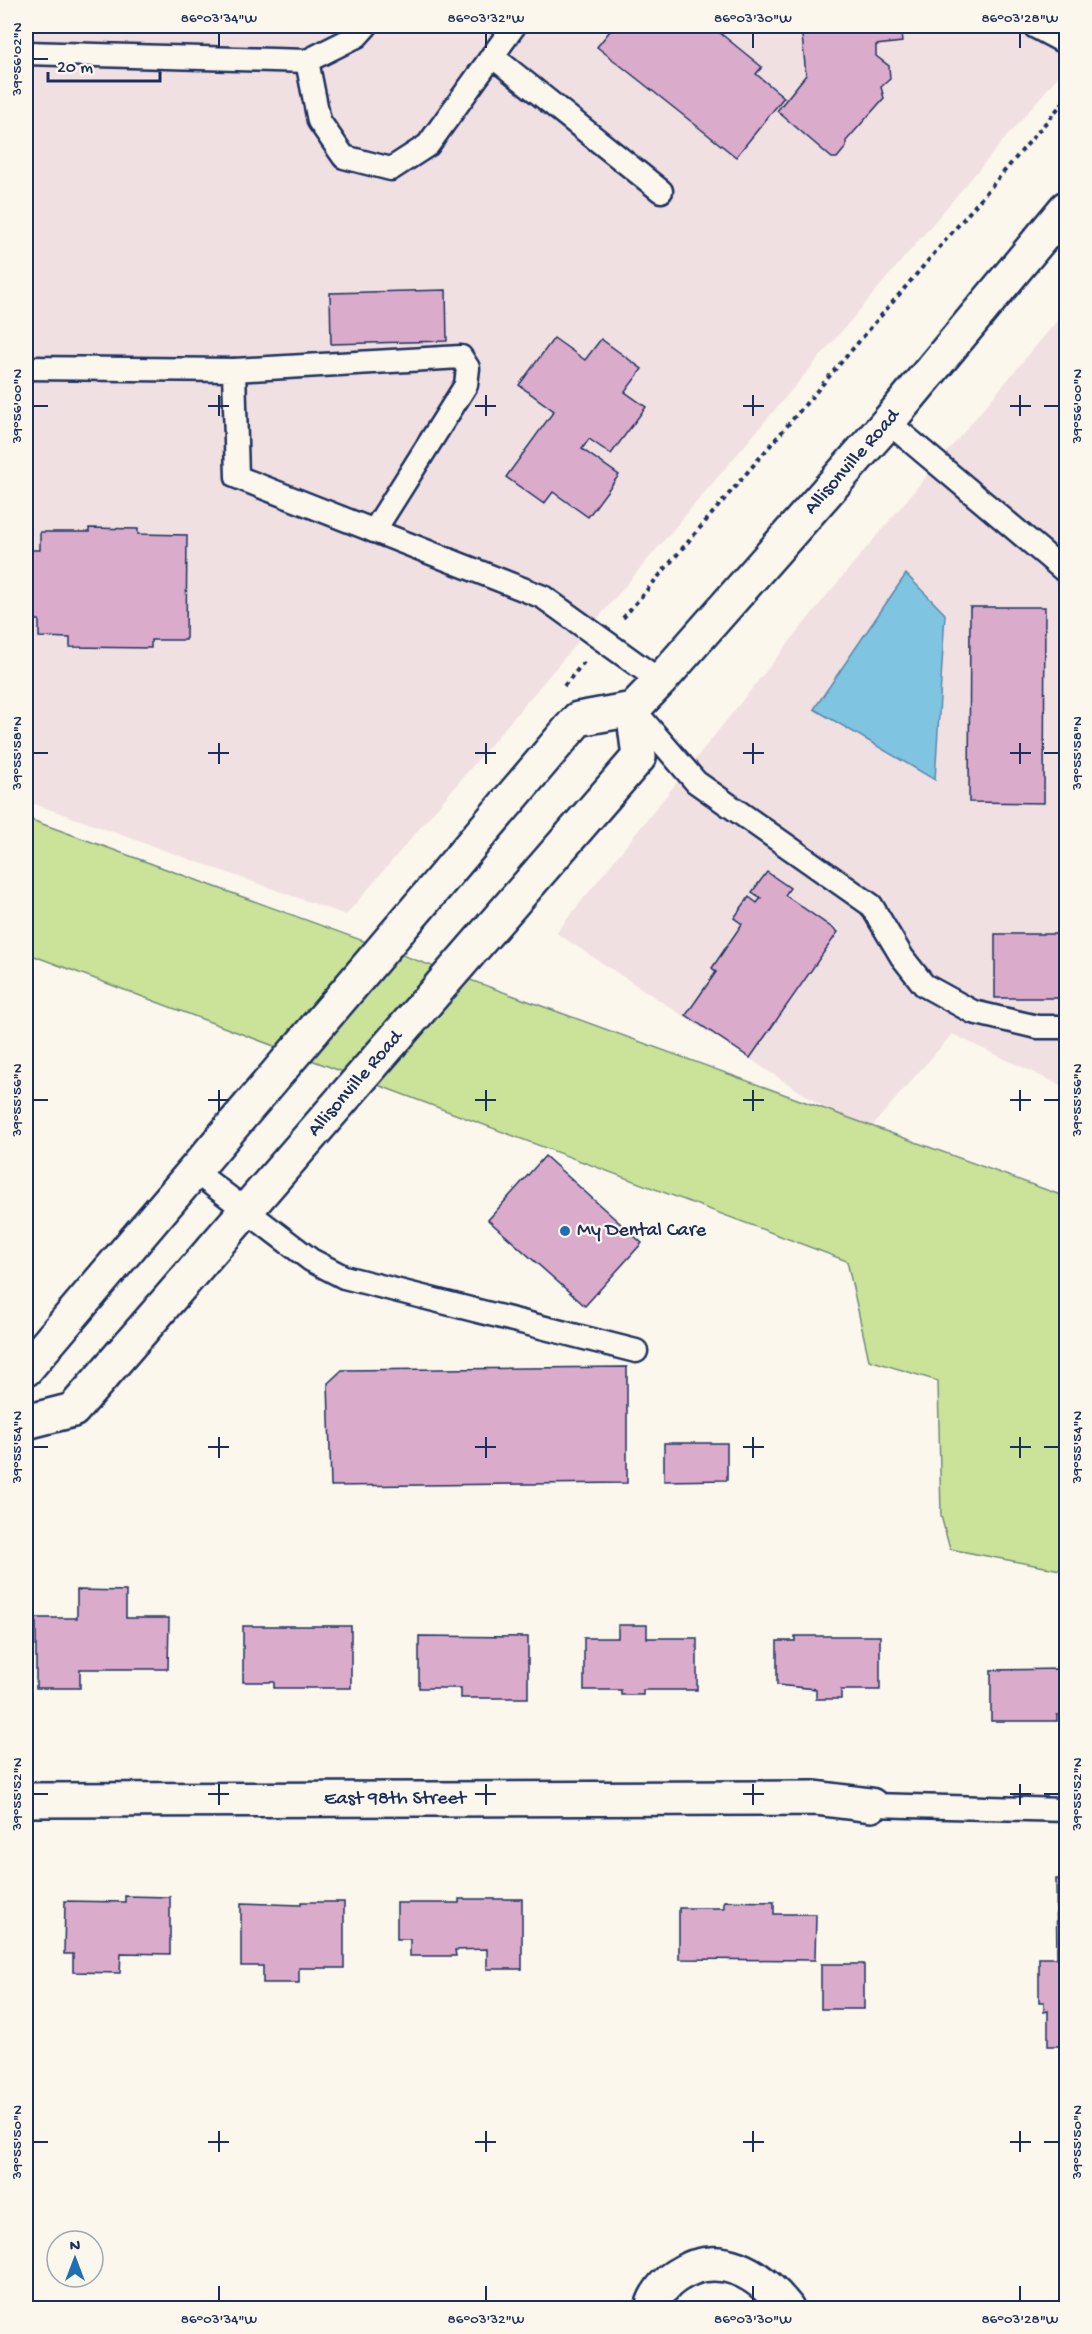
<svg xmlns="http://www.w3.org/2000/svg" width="1092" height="2334" font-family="'Gochi Hand',sans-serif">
	<rect width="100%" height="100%" fill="#fbf7ec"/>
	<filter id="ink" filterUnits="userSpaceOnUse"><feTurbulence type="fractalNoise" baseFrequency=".0167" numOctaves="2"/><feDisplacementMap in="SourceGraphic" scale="12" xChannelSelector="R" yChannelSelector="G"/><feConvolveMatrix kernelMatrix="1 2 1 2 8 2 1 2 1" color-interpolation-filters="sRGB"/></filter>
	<g filter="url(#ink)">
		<g fill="#f1e0e2">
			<polygon points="26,26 1066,26 1066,67 346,915 26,801"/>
			<polygon points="1066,310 1066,1088 952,1034 865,1134 556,933 827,595"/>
		</g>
		<polygon fill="#cae399" stroke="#72897c" stroke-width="1.5" points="26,818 1066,1197 1066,1571 950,1549 941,1516 938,1381 869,1360 847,1261 26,953"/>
		<polygon fill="#7fc4e0" stroke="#5788ac" stroke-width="1.5" points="906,574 945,614 935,780 814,709"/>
		<g fill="#daabcb" stroke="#1b2f5e" stroke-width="1.5">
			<polygon points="614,26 726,26 720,33 762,67 756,74 784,97 736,157 597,47"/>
			<polygon points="801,26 900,26 902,42 876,45 876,56 889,66 890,79 881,87 884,98 846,141 846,147 837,158 832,158 777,111 806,75"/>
			<polygon points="446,290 447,341 331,344 330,293"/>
			<polygon points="554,338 585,360 601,339 642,369 625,392 646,407 611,454 589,439 582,449 619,475 588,517 553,492 544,504 506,477 554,411 519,385"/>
			<polygon points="89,528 138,529 138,534 187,535 186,640 151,640 151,648 70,647 70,638 39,637 39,620 26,619 26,550 40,550 40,532 89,532"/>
			<polygon points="970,607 1045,607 1044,803 969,802"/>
			<polygon points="767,872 790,888 785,895 838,932 750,1058 686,1015 716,972 712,968 742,924 734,918 749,897 757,903 761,898 752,892"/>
			<rect x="995" y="934" width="71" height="64"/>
			<polygon points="545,1156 642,1243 585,1306 488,1220"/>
			<polygon points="627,1367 627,1483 331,1486 328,1383 342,1370"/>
			<polygon points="664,1443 727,1443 727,1480 664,1481"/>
			<polygon points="77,1590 126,1591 126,1618 169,1618 168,1669 80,1669 80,1688 36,1688 36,1618 77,1618"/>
			<polygon points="618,1625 647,1625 647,1638 697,1638 697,1690 643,1690 643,1695 621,1695 621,1690 584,1690 584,1638 618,1638"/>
			<polygon points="243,1626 351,1626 351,1688 274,1688 274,1682 243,1682"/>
			<polygon points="419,1636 528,1637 528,1698 461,1698 461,1688 419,1688"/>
			<polygon points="795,1636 880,1636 880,1690 841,1690 841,1699 816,1699 816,1689 777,1685 777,1641 795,1641"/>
			<polygon points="1066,1669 1066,1715 1057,1715 1057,1721 991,1721 991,1670"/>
			<polygon points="1056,1879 1066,1879 1066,2046 1048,2046 1048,2011 1044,2012 1044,2002 1039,2002 1039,1958 1057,1958"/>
			<polygon points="125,1896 170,1897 170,1954 121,1953 120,1973 73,1972 73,1954 64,1954 65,1901 125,1902"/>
			<polygon points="459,1899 522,1899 522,1969 487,1969 487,1949 455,1950 456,1956 410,1956 410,1939 397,1939 397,1903 459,1903"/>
			<polygon points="724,1901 774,1902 774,1914 816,1914 815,1960 679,1959 679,1908 724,1908"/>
			<polygon points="301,1902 344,1902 344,1968 299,1968 299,1983 263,1983 263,1966 241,1966 241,1903 301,1905"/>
			<rect x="821" y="1964" width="43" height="45"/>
		</g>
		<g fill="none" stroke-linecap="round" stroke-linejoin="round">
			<g stroke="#1b2f5e" stroke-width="27">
				<g id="lane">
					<polyline points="1034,26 1066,43"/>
					<polyline points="26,53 307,61 357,36 366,26"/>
					<polyline points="492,56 661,191"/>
					<polyline points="307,61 319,121 344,157 391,169 428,145 514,26"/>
					<polyline points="26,368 234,370 237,477 543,597 660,681"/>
					<polyline points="234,370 461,357 468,368 466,385 374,531"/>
					<polyline points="888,422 1066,572"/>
					<polyline points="634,710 696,782 871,905 902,957 924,985 973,1012 1037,1027 1066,1027"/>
					<polyline points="193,1170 311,1260 344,1277 636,1351"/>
					<polyline points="871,1805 1066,1810"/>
				</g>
			</g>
			<g stroke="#1b2f5e" stroke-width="38">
				<g id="street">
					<path id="s1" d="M26,1800L815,1798L871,1805"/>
					<path d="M652,2308C655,2295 665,2283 676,2276C719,2248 759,2273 787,2308"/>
				</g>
			</g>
			<g stroke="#1b2f5e" stroke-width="38">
				<g id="primary">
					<path id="s2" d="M26,1369L578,719L633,709L660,681L888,422L1066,208"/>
					<path id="s3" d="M26,1422L73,1410L639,757L633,709"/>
				</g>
			</g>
			<g stroke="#1b2f5e" stroke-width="4" stroke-dasharray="4.5 4.5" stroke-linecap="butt">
				<polyline points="623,618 1066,99"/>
				<polyline points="564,686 584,662"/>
			</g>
			<use href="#lane" stroke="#fbf7ec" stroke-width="22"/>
			<use href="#street" stroke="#fbf7ec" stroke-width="33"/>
			<use href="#primary" stroke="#fbf7ec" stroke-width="33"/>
		</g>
	</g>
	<path fill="none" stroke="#1b2f5e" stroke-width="2" d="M219,33V48M486,33V48M753,33V48M1020,33V48M33,59H48M219,395V416M486,395V416M753,395V416M1020,395V416M33,406H48M208,406H229M475,406H496M743,406H764M1010,406H1031M1044,406H1059M219,743V764M486,743V764M753,743V764M1020,743V764M33,753H48M208,753H229M475,753H496M743,753H764M1010,753H1031M1044,753H1059M219,1090V1111M486,1090V1111M753,1090V1111M1020,1090V1111M33,1100H48M208,1100H229M475,1100H496M743,1100H764M1010,1100H1031M1044,1100H1059M219,1437V1458M486,1437V1458M753,1437V1458M1020,1437V1458M33,1447H48M208,1447H229M475,1447H496M743,1447H764M1010,1447H1031M1044,1447H1059M219,1784V1805M486,1784V1805M753,1784V1805M1020,1784V1805M33,1794H48M208,1794H229M475,1794H496M743,1794H764M1010,1794H1031M1044,1794H1059M219,2131V2152M486,2131V2152M753,2131V2152M1020,2131V2152M33,2142H48M208,2142H229M475,2142H496M743,2142H764M1010,2142H1031M1044,2142H1059M219,2286V2301M486,2286V2301M753,2286V2301M1020,2286V2301"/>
	<circle fill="#1f6fb2" stroke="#fbf7ec" stroke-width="2" cx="565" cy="1231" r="6"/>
	<g text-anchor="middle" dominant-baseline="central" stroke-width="4.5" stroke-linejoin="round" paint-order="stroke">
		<g font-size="20" fill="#1b2f5e" stroke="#fbf7ec">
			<text stroke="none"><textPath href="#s2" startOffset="1239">Allisonville Road</textPath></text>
			<text stroke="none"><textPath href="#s3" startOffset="480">Allisonville Road</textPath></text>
			<text stroke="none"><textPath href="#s1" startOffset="369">East 98th Street</textPath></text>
		</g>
		<g font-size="20" fill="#1b2f5e" stroke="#fbf7ec" text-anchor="start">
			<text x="577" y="1231">My Dental Care</text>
		</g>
	</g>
	<rect width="1092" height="2334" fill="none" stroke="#fbf7ec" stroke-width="66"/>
	<g transform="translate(75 2259)"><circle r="28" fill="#fbf7ec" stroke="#a1a7b3" stroke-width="1.5"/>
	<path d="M0-4.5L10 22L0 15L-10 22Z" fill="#1f6fb2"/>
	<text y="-9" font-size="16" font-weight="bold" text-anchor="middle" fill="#1b2f5e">N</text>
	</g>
	<path d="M48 72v9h112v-9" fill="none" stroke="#1b2f5e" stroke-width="3"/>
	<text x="57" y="72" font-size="18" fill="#1b2f5e" stroke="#fbf7ec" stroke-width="4.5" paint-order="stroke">20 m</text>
	<rect x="33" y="33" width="1026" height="2268" fill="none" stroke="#1b2f5e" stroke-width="2"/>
	<g font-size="15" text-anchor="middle" fill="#1b2f5e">
		<text x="219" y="22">86°03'34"W</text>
		<text x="486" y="22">86°03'32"W</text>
		<text x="753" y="22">86°03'30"W</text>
		<text x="1020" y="22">86°03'28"W</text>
		<text transform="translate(16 59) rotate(-90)" y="5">39°56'02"N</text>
		<text transform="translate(16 406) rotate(-90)" y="5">39°56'00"N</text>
		<text transform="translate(1076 406) rotate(-90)" y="5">39°56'00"N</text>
		<text transform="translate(16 753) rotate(-90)" y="5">39°55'58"N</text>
		<text transform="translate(1076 753) rotate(-90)" y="5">39°55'58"N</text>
		<text transform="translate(16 1100) rotate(-90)" y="5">39°55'56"N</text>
		<text transform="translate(1076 1100) rotate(-90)" y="5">39°55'56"N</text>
		<text transform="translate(16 1447) rotate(-90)" y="5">39°55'54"N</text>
		<text transform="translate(1076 1447) rotate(-90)" y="5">39°55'54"N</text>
		<text transform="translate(16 1794) rotate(-90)" y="5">39°55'52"N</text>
		<text transform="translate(1076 1794) rotate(-90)" y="5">39°55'52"N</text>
		<text transform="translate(16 2142) rotate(-90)" y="5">39°55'50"N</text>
		<text transform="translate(1076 2142) rotate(-90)" y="5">39°55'50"N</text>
		<text x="219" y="2323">86°03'34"W</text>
		<text x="486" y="2323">86°03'32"W</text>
		<text x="753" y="2323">86°03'30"W</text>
		<text x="1020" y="2323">86°03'28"W</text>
	</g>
</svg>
